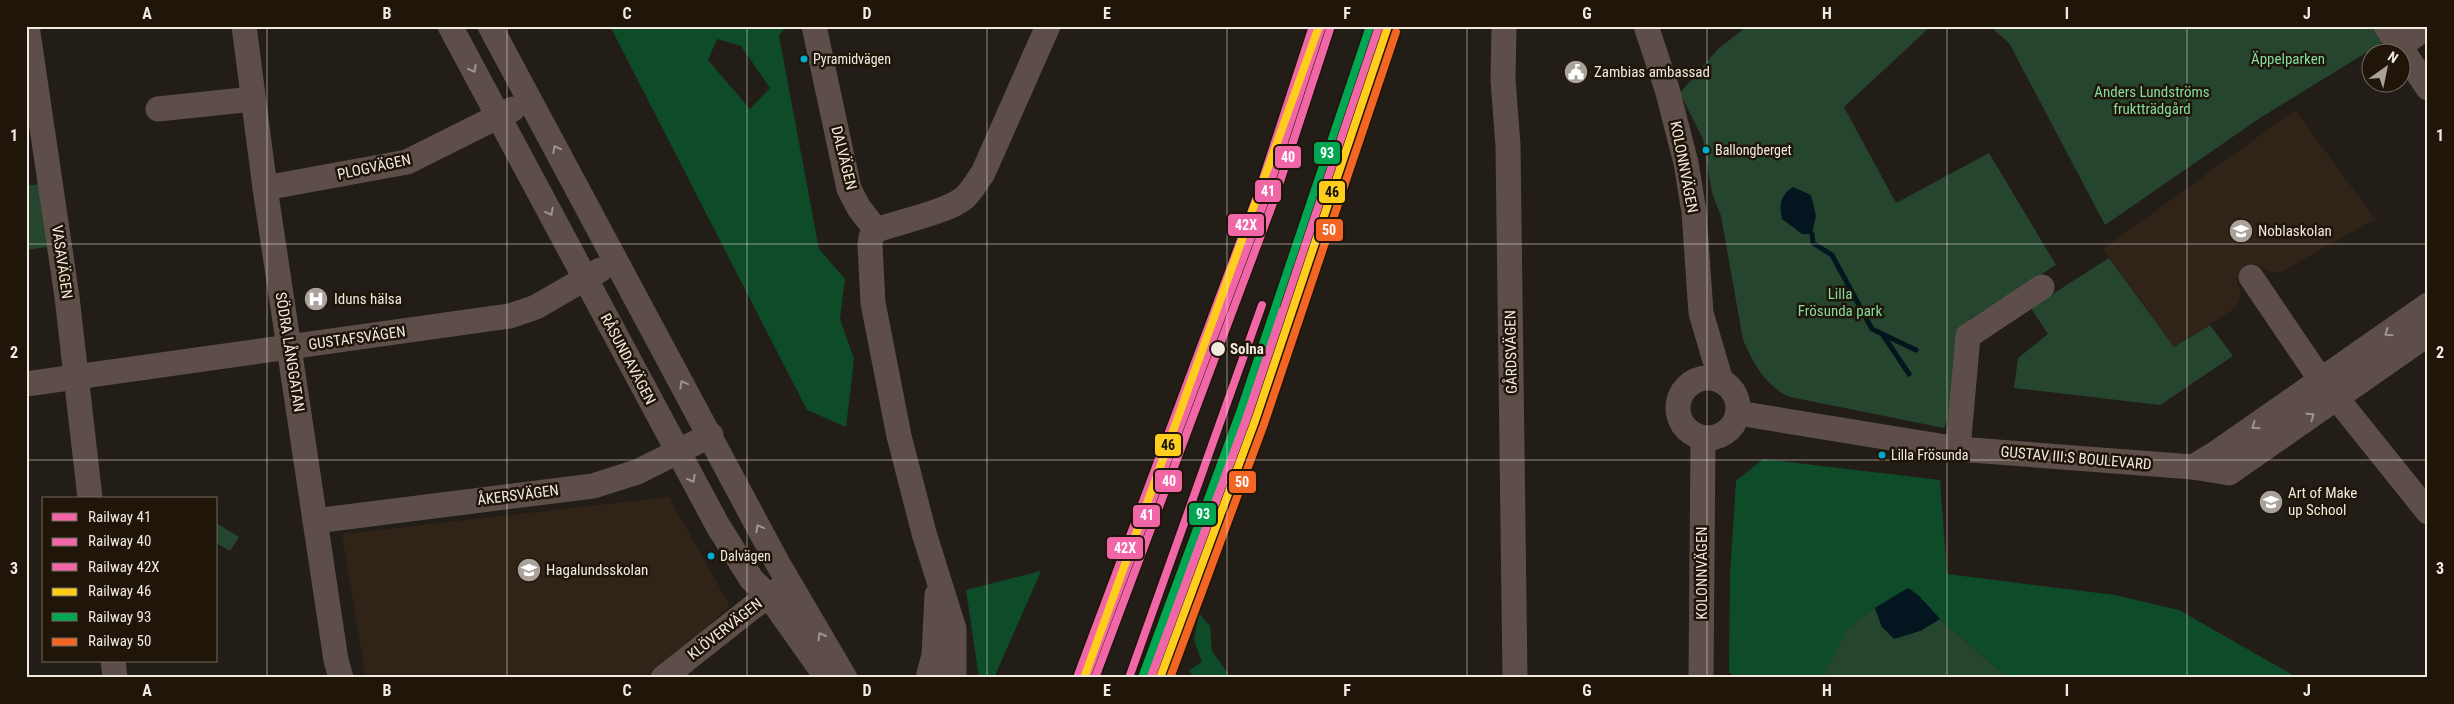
<svg xmlns="http://www.w3.org/2000/svg" width="2454" height="704" font-family="'Roboto Condensed',sans-serif">
	<rect width="100%" height="100%" fill="#231d17"/>
	<g fill="#302318">
		<polygon points="2295,110 2375,219 2280,273 2270,272 2256,264 2246,265 2239,274 2237,282 2241,294 2237,307 2174,347 2103,249"/>
		<polygon points="669,497 730,606 685,647 643,678 366,678 342,534"/>
	</g>
	<g fill="#25452e">
		<path d="M1747,26H1931L1844,107L1896,203L1989,153L2056,265L1970,319L1951,410L1944,428L1790,397C1765,386 1754,364 1743,340L1721,216L1712,193L1703,139L1680,93L1718,49Z"/>
		<polygon points="1990,26 2382,26 2390,38 2260,118 2105,225 2009,43"/>
		<polygon points="45,183 54,246 26,250 26,186"/>
		<polygon points="2109,258 2174,347 2210,325 2233,356 2160,405 2014,388 2018,358 2048,334 2031,308"/>
		<polygon points="216,523 239,537 230,551 216,543"/>
		<polygon points="1875,608 1882,627 1920,631 1940,619 2008,678 1822,678 1847,628"/>
	</g>
	<g fill="#0e4b29" fill-rule="evenodd">
		<path d="M610,26H786L779,36L819,249L845,279L840,319L854,359L846,427L807,410ZM717,39L741,46L770,88L750,109L708,60Z"/>
		<polygon points="1763,459 1940,480 1947,574 2115,595 2179,610 2298,678 2008,678 1940,619 1919,596 1908,588 1875,608 1848,628 1822,678 1741,678 1729,673 1730,576 1736,481"/>
		<polygon points="1041,571 994,678 979,678 966,590"/>
		<polygon points="1199,613 1210,626 1212,651 1231,678 1193,678 1189,670 1202,662 1194,640"/>
	</g>
	<g fill="#03151e">
		<path d="M1793,187L1811,195L1816,216L1812,234H1802L1782,219C1779,205 1780,195 1793,187Z"/>
		<polygon points="1908,588 1919,596 1940,619 1920,631 1894,639 1882,627 1875,608"/>
	</g>
	<g fill="none" stroke-linecap="round" stroke-linejoin="round">
		<g stroke="#03151e" stroke-width="5">
			<polyline points="1812,234 1813,243 1832,255 1872,329 1916,350"/>
			<polyline points="1883,335 1909,374"/>
		</g>
		<g stroke="#5e4e4a" stroke-width="25">
			<polyline points="27,26 67,297 90,498"/>
			<polyline points="244,26 265,188 336,660 341,678"/>
			<polyline points="450,26 718,526 752,580 769,596 827,678"/>
			<polyline points="490,26 777,562 845,678"/>
			<polyline points="814,26 849,189 859,208 876,230"/>
			<polyline points="1504,26 1503,80 1508,145 1515,678"/>
			<polyline points="1646,26 1667,89 1686,163 1694,212 1701,313 1721,381"/>
			<polyline points="2386,26 2428,88"/>
			<polyline points="2399,47 2428,26"/>
			<polyline points="158,109 253,99"/>
			<polyline points="265,188 407,162 513,109"/>
			<polyline points="876,230 871,237 870,245 873,303 899,436 924,533 954,629 954,678"/>
			<path d="M876,230C899,222 947,212 964,198C972,191 977,181 983,173L1048,26"/>
			<polyline points="2251,277 2314,370 2428,512"/>
			<circle cx="1708" cy="408" r="30"/>
			<polyline points="26,384 510,316 536,307 600,270"/>
			<polyline points="1738,413 1958,449 2193,467 2229,473 2428,334"/>
			<polyline points="1958,449 1968,336 2042,287"/>
			<polyline points="2193,467 2216,453 2428,305"/>
			<polyline points="315,521 593,486 637,472 711,435"/>
			<polyline points="113,660 115,678"/>
			<polyline points="663,678 754,606 781,588"/>
			<polyline points="928,678 934,655 937,595"/>
			<polyline points="1701,678 1703,439"/>
		</g>
		<g stroke="#1f1508" stroke-width="11">
			<g id="rail-1">
				<polyline points="1086,678 1265,200 1322,26"/>
				<polyline points="1151,678 1247,418 1379,26"/>
			</g>
		</g>
		<g stroke="#1f1508" stroke-width="11">
			<g id="rail-2">
				<polyline points="1095,678 1273,203 1330,29"/>
				<polyline points="1147,678 1278,311"/>
			</g>
		</g>
		<g stroke="#1f1508" stroke-width="11">
			<g id="rail-3">
				<polyline points="1078,675 1257,197 1313,26"/>
				<polyline points="1130,675 1262,305"/>
			</g>
		</g>
		<g stroke="#1f1508" stroke-width="11">
			<g id="rail-4">
				<polyline points="1084,678 1318,29"/>
				<polyline points="1160,678 1255,421 1387,29"/>
			</g>
		</g>
		<g stroke="#1f1508" stroke-width="11">
			<polyline id="rail-5" points="1143,675 1239,415 1370,26"/>
		</g>
		<g stroke="#1f1508" stroke-width="11">
			<polyline id="rail-6" points="1170,678 1264,424 1396,32"/>
		</g>
		<use href="#rail-1" stroke="#f166a7" stroke-width="8"/>
		<use href="#rail-2" stroke="#f166a7" stroke-width="8"/>
		<use href="#rail-3" stroke="#f166a7" stroke-width="8"/>
		<use href="#rail-4" stroke="#ffce1d" stroke-width="8"/>
		<use href="#rail-5" stroke="#00a651" stroke-width="8"/>
		<use href="#rail-6" stroke="#f26522" stroke-width="8"/>
	</g>
	<defs><path id="oneway-chevron" d="M-2-3.5L2.5 0L-2 3.5" fill="none" stroke-width="1.6" stroke-linecap="round" stroke-linejoin="round" transform="scale(1.25)"/></defs>
	<g stroke="#a0948e">
		<use href="#oneway-chevron" transform="translate(473 69) rotate(62)"/>
		<use href="#oneway-chevron" transform="translate(556 149) rotate(-118)"/>
		<use href="#oneway-chevron" transform="translate(550 212) rotate(62)"/>
		<use href="#oneway-chevron" transform="translate(2388 333) rotate(145)"/>
		<use href="#oneway-chevron" transform="translate(683 384) rotate(-119)"/>
		<use href="#oneway-chevron" transform="translate(2311 416) rotate(-35)"/>
		<use href="#oneway-chevron" transform="translate(2255 426) rotate(145)"/>
		<use href="#oneway-chevron" transform="translate(692 479) rotate(61)"/>
		<use href="#oneway-chevron" transform="translate(759 528) rotate(-118)"/>
		<use href="#oneway-chevron" transform="translate(821 636) rotate(-120)"/>
	</g>
	<path fill="none" stroke="#f1eae1" stroke-width="1" stroke-opacity="0.55" d="M267,26V678M507,26V678M747,26V678M987,26V678M1227,26V678M1467,26V678M1707,26V678M1947,26V678M2187,26V678M26,244H2428M26,460H2428"/>
	<defs>
		<g id="civic-disc" transform="scale(1.25)"><circle r="9.5" fill="#a9a29a" stroke="#1f1508"/><path d="M-.6-6.5H3V-4.5H.6V-3L4-1V1h2V6H-6V1h2V-1L-.6-3ZM-1.2 2.5V6h2.4V2.5Z" fill="#fff"/></g>
		<g id="school-disc" transform="scale(1.25)"><circle r="9.5" fill="#a9a29a" stroke="#1f1508"/><path d="M0-5L7-2L0 1L-7-2ZM-4 1L0 2.5L4 1V4Q0 6-4 4Z" fill="#fff"/></g>
		<g id="hospital-disc" transform="scale(1.25)"><circle r="9.5" fill="#a9a29a" stroke="#1f1508"/><path d="M-5-5h3v3.5h4V-5h3V5h-3V1.5h-4V5h-3Z" fill="#fff"/></g>
	</defs>
	<g fill-rule="evenodd">
		<use href="#civic-disc" x="1576" y="72"/>
		<use href="#school-disc" x="2241" y="231"/>
		<use href="#hospital-disc" x="316" y="299"/>
		<use href="#school-disc" x="2271" y="502"/>
		<use href="#school-disc" x="529" y="570"/>
	</g>
	<g fill="#00a9ce" stroke="#1f1508" stroke-width="2">
		<circle cx="804" cy="59" r="4.5"/>
		<circle cx="1706" cy="150" r="4.5"/>
		<circle cx="1882" cy="455" r="4.5"/>
		<circle cx="711" cy="556" r="4.5"/>
	</g>
	<circle fill="#f1eae1" stroke="#1f1508" stroke-width="2" cx="1218" cy="349" r="8"/>
	<g text-anchor="middle" dominant-baseline="central" stroke-width="5" stroke-linejoin="round" paint-order="stroke">
		<g font-size="14" fill="#f1eae1" stroke="#1f1508" text-anchor="start">
			<text x="813" y="59">Pyramidvägen</text>
			<text x="1715" y="150">Ballongberget</text>
			<text x="1891" y="455">Lilla Frösunda</text>
			<text x="720" y="556">Dalvägen</text>
		</g>
		<g font-size="15" fill="#83dda0" stroke="#1f1508">
			<text x="2288" y="59">Äppelparken</text>
			<text x="2152" y="92">Anders Lundströms<tspan x="2152" dy="17">fruktträdgård</tspan></text>
			<text x="1840" y="294">Lilla<tspan x="1840" dy="17">Frösunda park</tspan></text>
		</g>
		<g font-size="15" fill="#f1eae1" stroke="#1f1508" text-anchor="start">
			<text x="1594" y="72">Zambias ambassad</text>
			<text x="2258" y="231">Noblaskolan</text>
			<text x="334" y="299">Iduns hälsa</text>
			<text x="2288" y="493">Art of Make<tspan x="2288" dy="17">up School</tspan></text>
			<text x="546" y="570">Hagalundsskolan</text>
		</g>
		<g font-size="15" fill="#f1eae1" stroke="#1f1508">
			<text transform="translate(844 158) rotate(76)">DALVÄGEN</text>
			<text transform="translate(374 167) rotate(-12)">PLOGVÄGEN</text>
			<text transform="translate(1684 167) rotate(79)">KOLONNVÄGEN</text>
			<text transform="translate(62 262) rotate(82)">VASAVÄGEN</text>
			<text transform="translate(357 338) rotate(-8)">GUSTAFSVÄGEN</text>
			<text transform="translate(290 352) rotate(81)">SÖDRA LÅNGGATAN</text>
			<text transform="translate(1511 352) rotate(-91)">GÅRDSVÄGEN</text>
			<text transform="translate(628 359) rotate(62)">RÅSUNDAVÄGEN</text>
			<text transform="translate(2076 458) rotate(5)">GUSTAV III:S BOULEVARD</text>
			<text transform="translate(518 495) rotate(-7)">ÅKERSVÄGEN</text>
			<text transform="translate(1702 573) rotate(-90)">KOLONNVÄGEN</text>
			<text transform="translate(725 629) rotate(-38)">KLÖVERVÄGEN</text>
		</g>
		<g font-size="15" font-weight="bold" fill="#f1eae1" stroke="#1f1508" text-anchor="start">
			<text x="1230" y="349">Solna</text>
		</g>
	</g>
	<g stroke="#1f1508" stroke-width="2">
		<rect x="1313" y="141" width="28" height="24" rx="5" fill="#00a651"/>
		<rect x="1274" y="145" width="28" height="24" rx="5" fill="#f166a7"/>
		<rect x="1254" y="179" width="28" height="24" rx="5" fill="#f166a7"/>
		<rect x="1318" y="180" width="28" height="24" rx="5" fill="#ffce1d"/>
		<rect x="1227" y="213" width="38" height="24" rx="5" fill="#f166a7"/>
		<rect x="1315" y="218" width="29" height="24" rx="5" fill="#f26522"/>
		<rect x="1154" y="433" width="28" height="24" rx="5" fill="#ffce1d"/>
		<rect x="1154" y="469" width="29" height="24" rx="5" fill="#f166a7"/>
		<rect x="1228" y="470" width="29" height="24" rx="5" fill="#f26522"/>
		<rect x="1188" y="502" width="29" height="24" rx="5" fill="#00a651"/>
		<rect x="1132" y="504" width="29" height="24" rx="5" fill="#f166a7"/>
		<rect x="1106" y="536" width="38" height="24" rx="5" fill="#f166a7"/>
	</g>
	<g font-size="14" text-anchor="middle" font-weight="bold" fill="#fff">
		<text x="1327" y="158">93</text>
		<text x="1288" y="162">40</text>
		<text x="1268" y="196">41</text>
		<text x="1246" y="230">42X</text>
		<text x="1329" y="235">50</text>
		<text x="1169" y="486">40</text>
		<text x="1242" y="487">50</text>
		<text x="1203" y="519">93</text>
		<text x="1147" y="520">41</text>
		<text x="1125" y="553">42X</text>
	</g>
	<g font-size="14" text-anchor="middle" font-weight="bold" fill="#111">
		<text x="1332" y="197">46</text>
		<text x="1168" y="450">46</text>
	</g>
	<rect width="2454" height="704" fill="none" stroke="#1f1508" stroke-width="55"/>
	<rect x="42" y="497" width="175" height="165" fill="#1f1508" stroke="#736a5f"/>
	<rect x="52" y="513" width="25" height="8" fill="#f166a7" stroke="#736a5f"/>
	<text x="88" y="522" font-size="15" fill="#f1eae1">Railway 41</text>
	<rect x="52" y="538" width="25" height="8" fill="#f166a7" stroke="#736a5f"/>
	<text x="88" y="546" font-size="15" fill="#f1eae1">Railway 40</text>
	<rect x="52" y="563" width="25" height="8" fill="#f166a7" stroke="#736a5f"/>
	<text x="88" y="572" font-size="15" fill="#f1eae1">Railway 42X</text>
	<rect x="52" y="588" width="25" height="8" fill="#ffce1d" stroke="#736a5f"/>
	<text x="88" y="596" font-size="15" fill="#f1eae1">Railway 46</text>
	<rect x="52" y="613" width="25" height="8" fill="#00a651" stroke="#736a5f"/>
	<text x="88" y="622" font-size="15" fill="#f1eae1">Railway 93</text>
	<rect x="52" y="638" width="25" height="8" fill="#f26522" stroke="#736a5f"/>
	<text x="88" y="646" font-size="15" fill="#f1eae1">Railway 50</text>
	<g transform="translate(2386 68) rotate(33)"><circle r="24" fill="#1f1508" stroke="#736a5f"/>
	<path d="M0-4L9 19L0 12L-9 19Z" fill="#a9a29a"/>
	<text y="-8" font-size="14" font-weight="bold" text-anchor="middle" fill="#f1eae1">N</text>
	</g>
	<rect x="28" y="28" width="2398" height="648" fill="none" stroke="#f1eae1" stroke-width="2"/>
	<g font-size="16" text-anchor="middle" font-weight="bold" fill="#f1eae1">
		<text x="147" y="19">A</text>
		<text x="387" y="19">B</text>
		<text x="627" y="19">C</text>
		<text x="867" y="19">D</text>
		<text x="1107" y="19">E</text>
		<text x="1347" y="19">F</text>
		<text x="1587" y="19">G</text>
		<text x="1827" y="19">H</text>
		<text x="2067" y="19">I</text>
		<text x="2307" y="19">J</text>
		<text x="14" y="141">1</text>
		<text x="2440" y="141">1</text>
		<text x="14" y="358">2</text>
		<text x="2440" y="358">2</text>
		<text x="14" y="574">3</text>
		<text x="2440" y="574">3</text>
		<text x="147" y="696">A</text>
		<text x="387" y="696">B</text>
		<text x="627" y="696">C</text>
		<text x="867" y="696">D</text>
		<text x="1107" y="696">E</text>
		<text x="1347" y="696">F</text>
		<text x="1587" y="696">G</text>
		<text x="1827" y="696">H</text>
		<text x="2067" y="696">I</text>
		<text x="2307" y="696">J</text>
	</g>
</svg>
